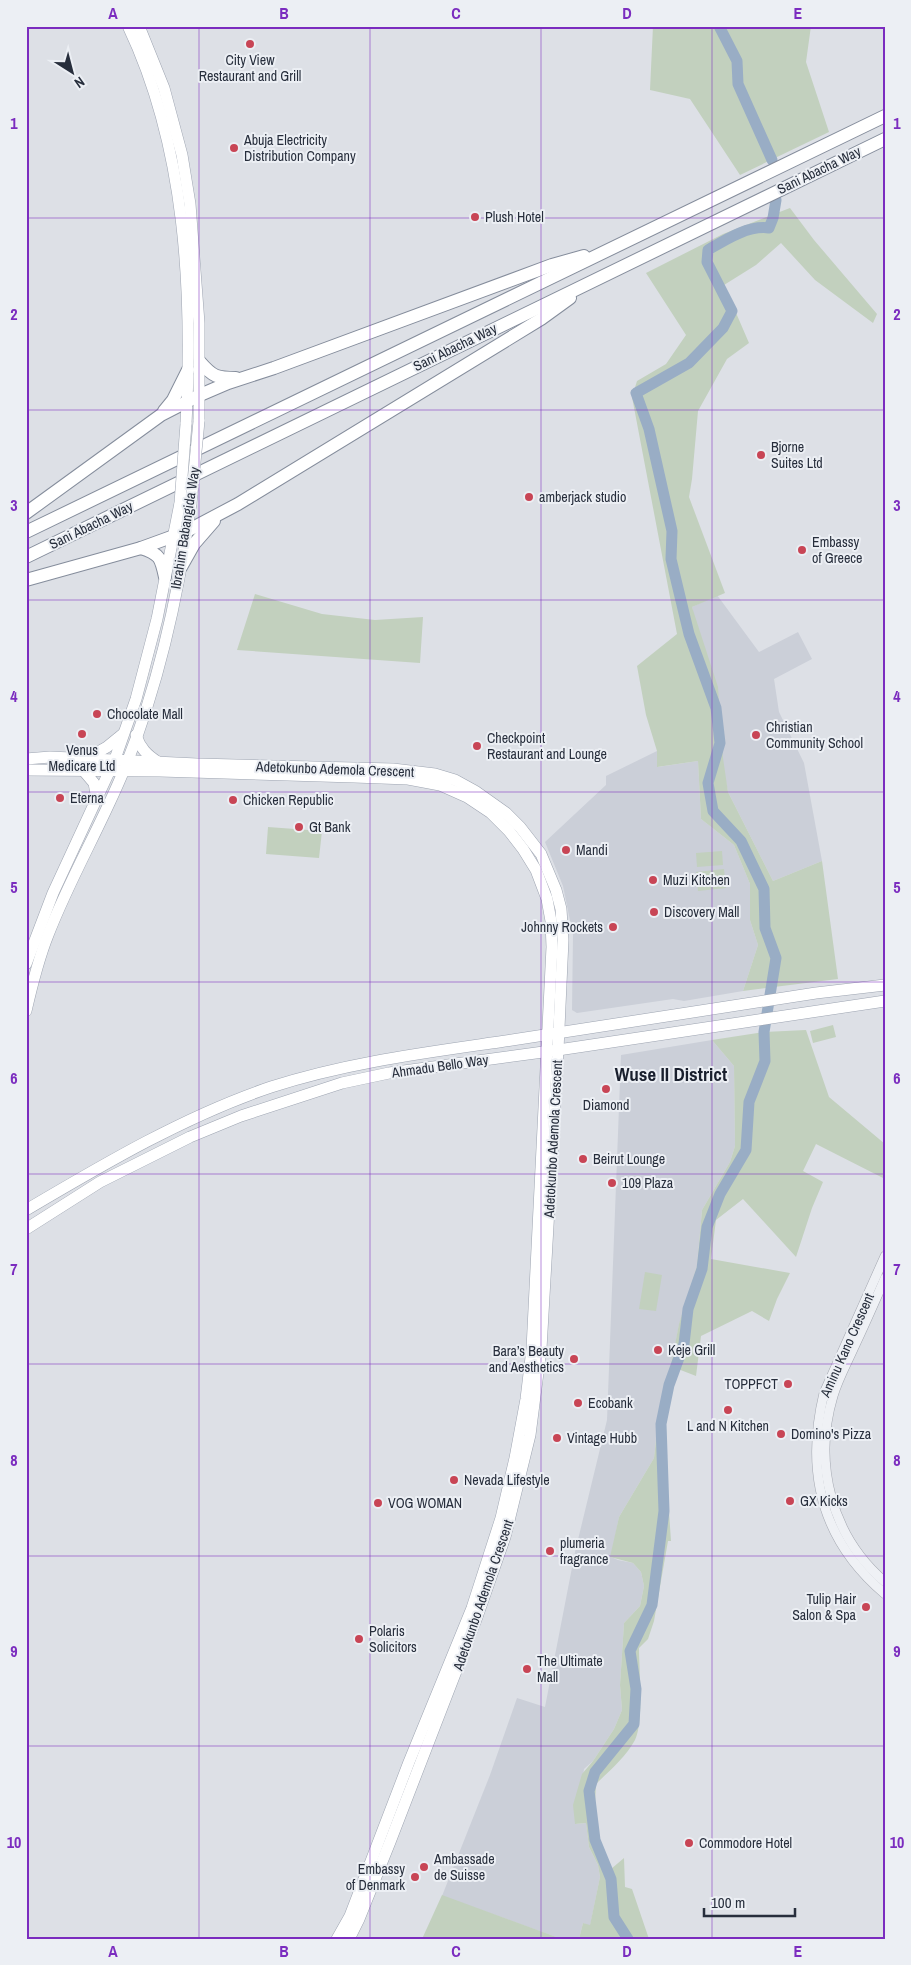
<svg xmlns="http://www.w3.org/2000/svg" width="911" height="1965" font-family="'Archivo Narrow',sans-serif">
	<rect width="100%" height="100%" fill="#dde0e6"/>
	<g fill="#cbcfd8">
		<polygon points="717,595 759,652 798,632 812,659 774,679 779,712 804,763 822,861 773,881 728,792 692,607"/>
		<polygon points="657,751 658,767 698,761 701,819 734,845 750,884 750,920 758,945 743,991 684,1001 673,999 577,1013 572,1010 573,935 563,886 545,842 606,785 606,776"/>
		<polygon points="712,1040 734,1066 735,1146 730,1162 702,1210 697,1266 679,1325 656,1440 654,1458 619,1517 611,1557 618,1560 633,1563 641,1572 644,1586 640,1606 624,1623 620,1685 622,1710 614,1729 593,1761 584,1769 576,1824 586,1823 589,1847 598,1865 600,1877 590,1926 583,1923 579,1939 562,1939 442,1896 490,1775 517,1698 545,1707 575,1552 607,1420 621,1055"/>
	</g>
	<g fill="#c2d0be">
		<polygon points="653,26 811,26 806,62 829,132 740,175 690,99 650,90"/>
		<polygon points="790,208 814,240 877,314 873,323 815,280 781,243 756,265 724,285 749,343 727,359 698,411 692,479 689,497 725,593 692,607 718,687 723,758 728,792 773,881 822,861 838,979 743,991 758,945 750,920 750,884 734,845 701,819 698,761 657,767 657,751 646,715 637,666 677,634 632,397 637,381 666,364 686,335 646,273 723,234"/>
		<polygon points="255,594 322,614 375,620 423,617 420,663 237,650"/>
		<polygon points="268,827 322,831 319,858 266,854"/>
		<polygon points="722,851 723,865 697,867 696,853"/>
		<polygon points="724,869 726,888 698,891 696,872"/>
		<polygon points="833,1025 836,1037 813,1043 810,1031"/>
		<path d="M806,1030L829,1097L885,1144V1179L816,1144L803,1171L823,1182L812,1208L796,1257L743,1199L716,1220L711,1259L790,1273L777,1299L769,1321L752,1311L701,1336L696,1376L678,1369L663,1424L671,1541H668L654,1621L648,1639L639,1648C639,1670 644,1721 635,1740C626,1757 609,1771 596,1784C595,1813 590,1846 611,1869L624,1858L625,1887L632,1889L649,1939H579L583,1923L590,1925L600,1877L598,1865L589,1847L586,1823L575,1824L573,1805L582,1774L593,1761L614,1729L622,1710L620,1685L624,1623L640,1606L644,1586L641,1572L633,1563L610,1557L619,1517L654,1458L656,1440L679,1324L697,1266L702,1210L730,1162L735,1146L734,1066L712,1040L764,1032Z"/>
		<polygon points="645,1272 662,1275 656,1311 639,1309"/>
		<polygon points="442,1895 562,1939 422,1939"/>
	</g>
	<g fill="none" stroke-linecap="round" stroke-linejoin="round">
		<g stroke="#99adc5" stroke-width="11">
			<polyline points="719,26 737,61 738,84 772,160"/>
			<path d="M628,1939L614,1917L611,1879L595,1840L589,1791L595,1772L634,1724L636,1689L630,1651L652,1605L664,1511L661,1424L669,1385L684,1344L688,1309L702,1269L707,1227L720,1194L746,1150L749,1102L765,1061L764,1032L776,958L765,928L764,889L741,841L713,811L708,783L720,743L716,708L689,634L671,559L672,531L649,429L636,393L689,363L723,328L732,311L707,262L708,250C725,240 748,225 769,228L773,218L776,200"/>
		</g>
		<g stroke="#a3a7b0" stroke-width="10">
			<g id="minor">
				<path d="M885,1256L824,1393C805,1472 821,1540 885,1594"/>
				<path d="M885,1278C875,1301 865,1324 854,1347C847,1363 838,1379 833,1396C813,1463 831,1536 885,1582"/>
			</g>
		</g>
		<g stroke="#9da4b1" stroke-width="12">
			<g id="major">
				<path d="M128,26C186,148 193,291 186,424"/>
				<polyline points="139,26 164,88 182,155 190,204 199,323 199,421"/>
				<path d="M136,735C140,748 147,755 158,762"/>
				<polyline points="89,757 107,747 123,734"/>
				<polyline points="26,759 50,757 197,764 393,769 435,774 455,780 475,791 506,813 520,827 541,854 556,890 561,909 563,940 558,1050 541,1349 530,1435 505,1537 477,1617 390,1842 359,1919 349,1939"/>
				<polyline points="26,770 160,771 354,777 408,779 440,785 467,797 491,813 509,831 523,849 536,870 547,899 551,921 552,947 532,1349 526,1399 515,1458 501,1518 472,1608 409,1762 350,1916 337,1939"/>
				<polyline points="83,770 94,783 97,799"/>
				<polyline points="26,964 53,893 115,759 136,699 157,619 180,503"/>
				<path d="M26,1011C32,985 38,960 48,935C70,878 101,826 124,770C159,685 179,593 191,503"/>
				<path d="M26,1210C104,1164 185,1116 271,1087C345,1063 423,1053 499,1042C605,1025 711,1010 816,993L885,985"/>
				<polyline points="26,1229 100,1182 190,1137 241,1116 342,1083 389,1073 558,1050 885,1001"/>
			</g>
		</g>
		<g stroke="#858d9c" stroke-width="14">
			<g id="highway">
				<path d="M200,362C213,377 217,378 236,378"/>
				<polyline points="164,411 173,400 188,370"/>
				<polyline points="26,513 161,415 200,395 228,383 274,368 552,265 584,256"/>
				<polyline points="26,532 885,116"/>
				<path d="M141,548C160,554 161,558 165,577"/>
				<polyline points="26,557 885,139"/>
				<polyline points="181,567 194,544 214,521"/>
				<polyline points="26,580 141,548 174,536 187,531 238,504 541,319 570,298"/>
			</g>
		</g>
		<use href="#minor" stroke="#eff1f5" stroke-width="9"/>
		<use href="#major" stroke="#fff" stroke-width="11"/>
		<use href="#highway" stroke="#fff" stroke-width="12"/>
		<g stroke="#9da4b1" stroke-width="12" stroke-linecap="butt">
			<g id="major-bridge">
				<polyline points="180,503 186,424"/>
				<polyline points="191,503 199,421"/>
			</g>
		</g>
		<use href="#major-bridge" stroke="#fff" stroke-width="11"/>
	</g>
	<path fill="none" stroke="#7b2cbf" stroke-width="1" stroke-opacity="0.55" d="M199,26V1939M370,26V1939M541,26V1939M712,26V1939M26,218H885M26,410H885M26,600H885M26,792H885M26,982H885M26,1174H885M26,1364H885M26,1556H885M26,1746H885"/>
	<g fill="#c84555" stroke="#eceff4" stroke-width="2">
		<circle cx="250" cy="44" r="5"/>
		<circle cx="234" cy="148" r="5"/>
		<circle cx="475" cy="217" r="5"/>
		<circle cx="761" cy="455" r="5"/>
		<circle cx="529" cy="497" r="5"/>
		<circle cx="802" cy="550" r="5"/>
		<circle cx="97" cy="714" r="5"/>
		<circle cx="82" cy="734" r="5"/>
		<circle cx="756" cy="735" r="5"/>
		<circle cx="477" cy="746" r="5"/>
		<circle cx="60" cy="798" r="5"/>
		<circle cx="233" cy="800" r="5"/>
		<circle cx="299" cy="827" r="5"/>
		<circle cx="566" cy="850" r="5"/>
		<circle cx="653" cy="880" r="5"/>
		<circle cx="654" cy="912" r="5"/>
		<circle cx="613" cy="927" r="5"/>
		<circle cx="606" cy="1089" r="5"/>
		<circle cx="583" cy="1159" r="5"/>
		<circle cx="612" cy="1183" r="5"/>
		<circle cx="658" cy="1350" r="5"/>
		<circle cx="574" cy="1359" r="5"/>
		<circle cx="788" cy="1384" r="5"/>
		<circle cx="578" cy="1403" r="5"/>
		<circle cx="728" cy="1410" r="5"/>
		<circle cx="781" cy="1434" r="5"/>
		<circle cx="557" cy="1438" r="5"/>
		<circle cx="454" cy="1480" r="5"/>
		<circle cx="790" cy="1501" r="5"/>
		<circle cx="378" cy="1503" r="5"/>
		<circle cx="550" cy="1551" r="5"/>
		<circle cx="866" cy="1607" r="5"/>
		<circle cx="359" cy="1639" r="5"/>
		<circle cx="527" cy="1669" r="5"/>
		<circle cx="689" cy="1843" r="5"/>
		<circle cx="424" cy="1867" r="5"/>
		<circle cx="415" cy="1877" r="5"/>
	</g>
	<g text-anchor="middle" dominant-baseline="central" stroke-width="4" stroke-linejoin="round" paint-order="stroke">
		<g font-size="14" fill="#272e3c" stroke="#eceff4" text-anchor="start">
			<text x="250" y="60" text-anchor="middle">City View<tspan x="250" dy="16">Restaurant and Grill</tspan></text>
			<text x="244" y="140">Abuja Electricity<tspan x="244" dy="16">Distribution Company</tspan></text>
			<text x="485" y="217">Plush Hotel</text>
			<text x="771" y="447">Bjorne<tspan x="771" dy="16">Suites Ltd</tspan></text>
			<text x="539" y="497">amberjack studio</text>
			<text x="812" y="542">Embassy<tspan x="812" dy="16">of Greece</tspan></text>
			<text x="107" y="714">Chocolate Mall</text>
			<text x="766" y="727">Christian<tspan x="766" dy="16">Community School</tspan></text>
			<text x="487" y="738">Checkpoint<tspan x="487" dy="16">Restaurant and Lounge</tspan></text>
			<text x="82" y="750" text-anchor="middle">Venus<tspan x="82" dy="16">Medicare Ltd</tspan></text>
			<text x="70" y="798">Eterna</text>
			<text x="243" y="800">Chicken Republic</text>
			<text x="309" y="827">Gt Bank</text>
			<text x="576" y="850">Mandi</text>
			<text x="663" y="880">Muzi Kitchen</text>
			<text x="664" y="912">Discovery Mall</text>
			<text x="603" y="927" text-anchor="end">Johnny Rockets</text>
			<text x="606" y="1105" text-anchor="middle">Diamond</text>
			<text x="593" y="1159">Beirut Lounge</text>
			<text x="622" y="1183">109 Plaza</text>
			<text x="668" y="1350">Keje Grill</text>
			<text x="564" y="1351" text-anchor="end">Bara’s Beauty<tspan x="564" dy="16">and Aesthetics</tspan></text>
			<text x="778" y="1384" text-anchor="end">TOPPFCT</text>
			<text x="588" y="1403">Ecobank</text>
			<text x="728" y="1426" text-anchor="middle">L and N Kitchen</text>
			<text x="791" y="1434">Domino's Pizza</text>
			<text x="567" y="1438">Vintage Hubb</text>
			<text x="464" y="1480">Nevada Lifestyle</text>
			<text x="800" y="1501">GX Kicks</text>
			<text x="388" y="1503">VOG WOMAN</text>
			<text x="560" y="1543">plumeria<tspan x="560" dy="16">fragrance</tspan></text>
			<text x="856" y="1599" text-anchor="end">Tulip Hair<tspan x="856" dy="16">Salon &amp; Spa</tspan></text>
			<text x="369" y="1631">Polaris<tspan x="369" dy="16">Solicitors</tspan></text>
			<text x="537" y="1661">The Ultimate<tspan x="537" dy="16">Mall</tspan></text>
			<text x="699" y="1843">Commodore Hotel</text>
			<text x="434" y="1859">Ambassade<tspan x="434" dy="16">de Suisse</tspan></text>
			<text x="405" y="1869" text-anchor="end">Embassy<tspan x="405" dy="16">of Denmark</tspan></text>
		</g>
		<g font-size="14" fill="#272e3c" stroke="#eceff4">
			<text transform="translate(819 170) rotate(-26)">Sani Abacha Way</text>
			<text transform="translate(455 347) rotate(-26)">Sani Abacha Way</text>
			<text transform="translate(91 525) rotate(-26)">Sani Abacha Way</text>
			<text transform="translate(185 528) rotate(-81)">Ibrahim Babangida Way</text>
			<text transform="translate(335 769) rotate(2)">Adetokunbo Ademola Crescent</text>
			<text transform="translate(440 1066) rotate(-8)">Ahmadu Bello Way</text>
			<text transform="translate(553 1139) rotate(-87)">Adetokunbo Ademola Crescent</text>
			<text transform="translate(847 1345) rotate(-66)">Aminu Kano Crescent</text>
			<text transform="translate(483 1595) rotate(-71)">Adetokunbo Ademola Crescent</text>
		</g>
		<g font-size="19" font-weight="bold" fill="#191f2d" stroke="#eceff4">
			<text x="671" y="1074">Wuse II District</text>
		</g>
	</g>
	<rect width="911" height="1965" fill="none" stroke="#eceff4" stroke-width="55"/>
	<g transform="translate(72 72) rotate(144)" stroke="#eceff4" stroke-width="4" paint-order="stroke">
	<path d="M0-4L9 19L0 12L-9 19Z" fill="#272e3c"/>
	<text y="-8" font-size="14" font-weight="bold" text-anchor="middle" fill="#272e3c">N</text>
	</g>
	<path d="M704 1908v8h91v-8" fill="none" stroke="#272e3c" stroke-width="2.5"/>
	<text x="711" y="1908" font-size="15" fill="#272e3c" stroke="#eceff4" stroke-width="4" paint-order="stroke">100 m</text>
	<rect x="28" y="28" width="856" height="1910" fill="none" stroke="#7b2cbf" stroke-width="2"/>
	<g font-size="16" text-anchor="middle" font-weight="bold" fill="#7b2cbf">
		<text x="113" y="19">A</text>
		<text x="284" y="19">B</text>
		<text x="456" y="19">C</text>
		<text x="627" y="19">D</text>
		<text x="798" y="19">E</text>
		<text x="14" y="129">1</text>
		<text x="897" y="129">1</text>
		<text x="14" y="320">2</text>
		<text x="897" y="320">2</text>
		<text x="14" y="511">3</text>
		<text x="897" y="511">3</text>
		<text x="14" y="702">4</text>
		<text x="897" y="702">4</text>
		<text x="14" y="893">5</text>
		<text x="897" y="893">5</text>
		<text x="14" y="1084">6</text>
		<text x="897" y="1084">6</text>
		<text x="14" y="1275">7</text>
		<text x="897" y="1275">7</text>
		<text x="14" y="1466">8</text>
		<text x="897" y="1466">8</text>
		<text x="14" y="1657">9</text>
		<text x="897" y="1657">9</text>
		<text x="14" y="1848">10</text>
		<text x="897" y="1848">10</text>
		<text x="113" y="1957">A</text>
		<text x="284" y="1957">B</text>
		<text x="456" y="1957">C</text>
		<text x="627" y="1957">D</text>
		<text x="798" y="1957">E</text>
	</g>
</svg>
